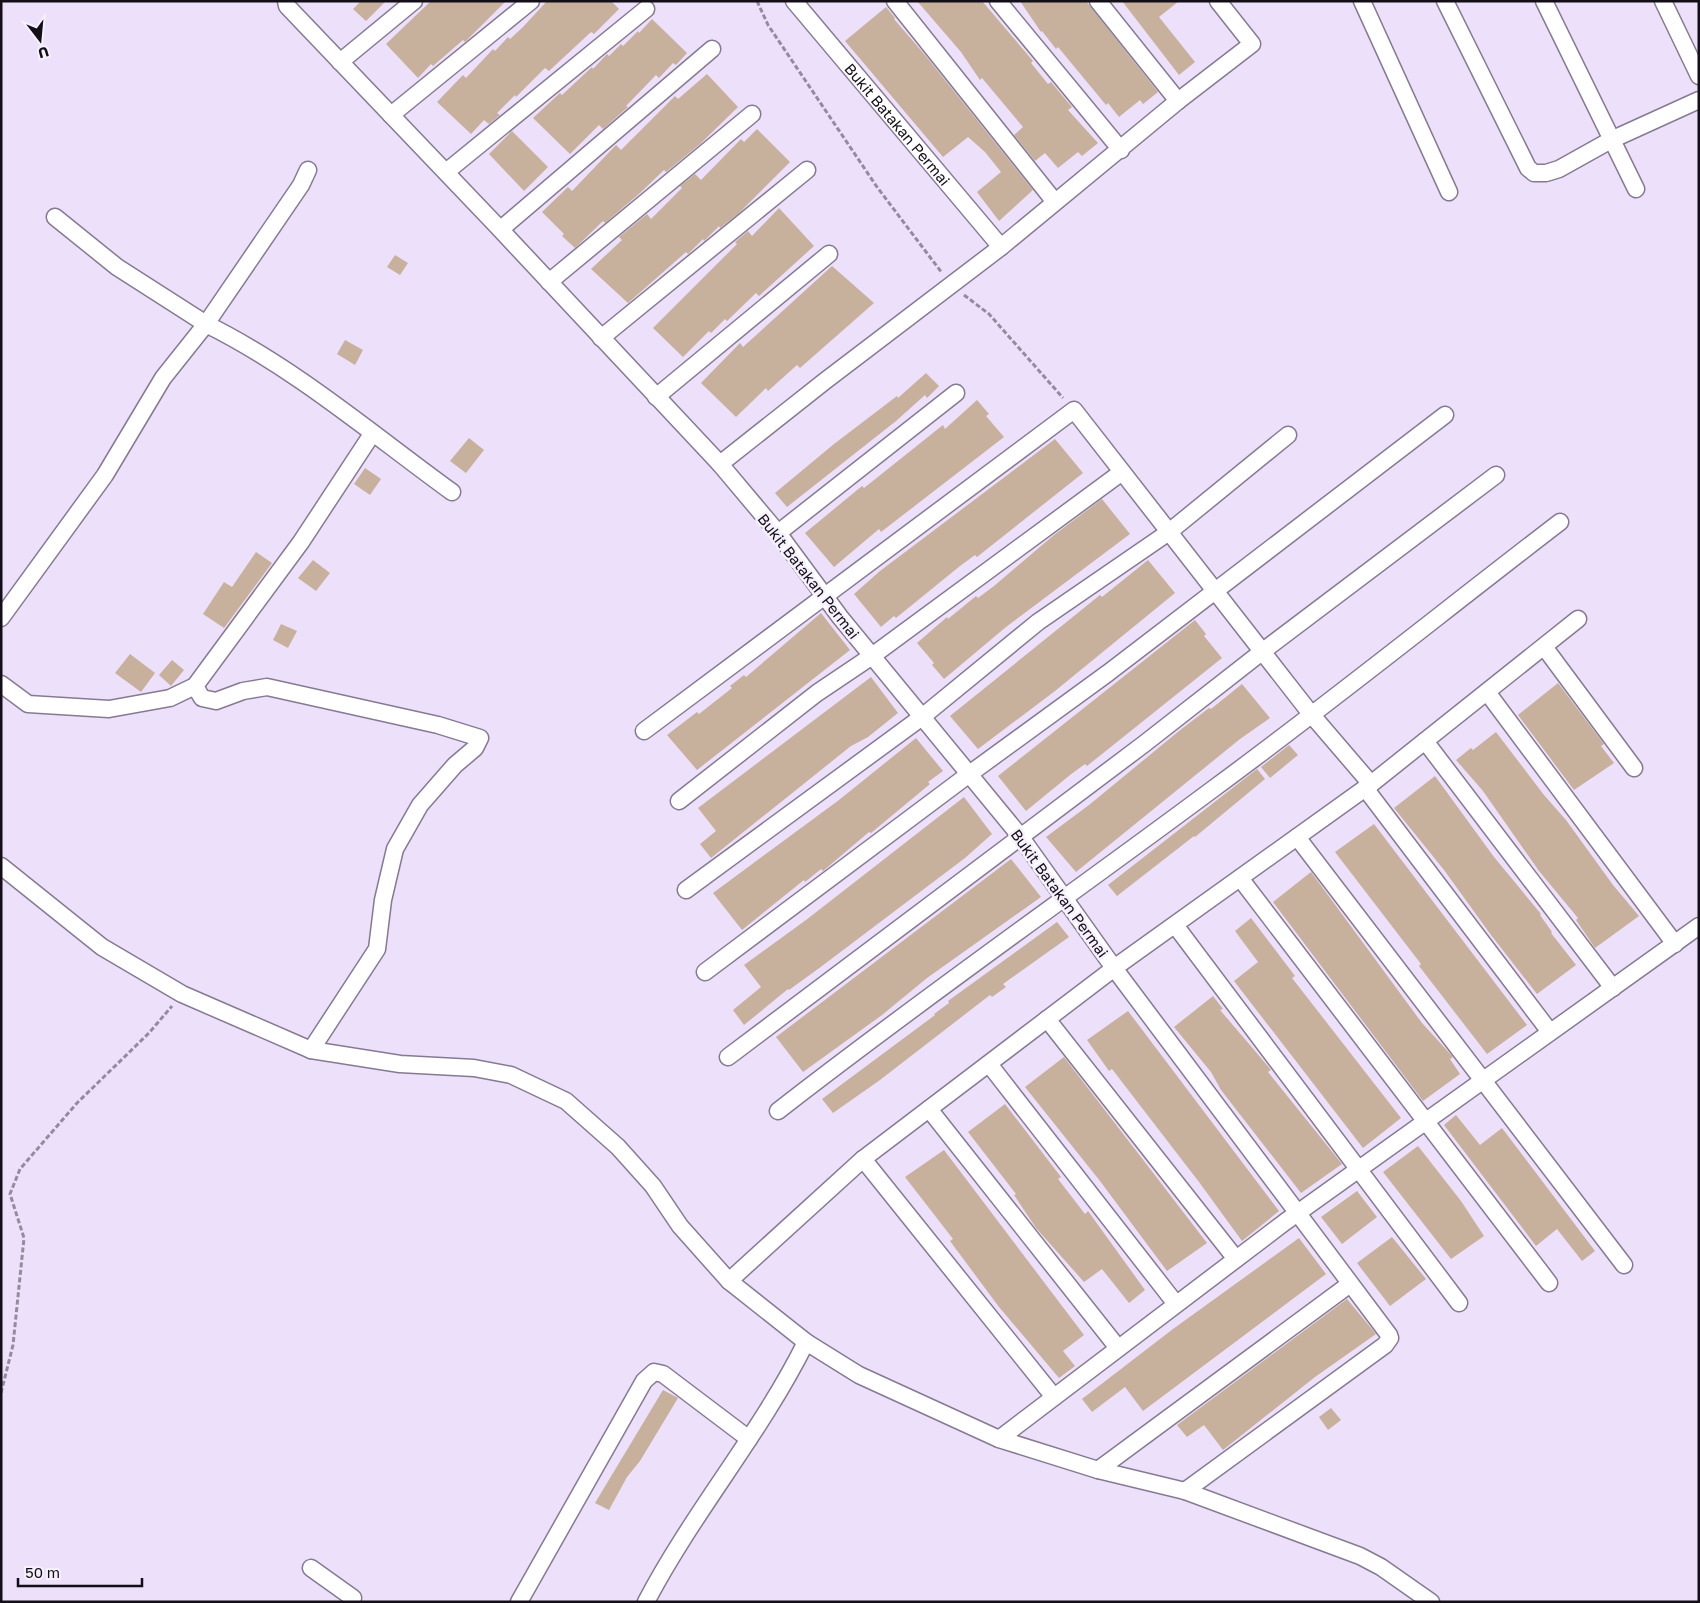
<svg xmlns="http://www.w3.org/2000/svg" width="1700" height="1603" font-family="'Golos Text',sans-serif">
	<rect width="100%" height="100%" fill="#ede0fb"/>
	<g fill="#c7b09c">
		<polygon points="361,1 386,1 366,21 353,9"/>
		<polygon points="431,1 506,1 465,42 463,40 433,66 431,64 418,78 386,44"/>
		<polygon points="547,1 611,1 619,9 594,34 591,32 549,71 545,68 516,97 515,95 497,113 500,115 489,124 484,120 471,134 437,102 463,75 466,78 493,49 495,51 508,37 510,39 523,27"/>
		<polygon points="917,1 982,1 1033,61 1031,63 1048,84 1051,82 1072,107 1068,110 1098,143 1082,156 1078,152 1058,168 1045,153 1035,161 1014,135 1023,127 982,78 980,80 961,52"/>
		<polygon points="1020,1 1086,1 1158,92 1143,104 1140,100 1119,117 1108,103 1106,105 1058,47 1056,49 1042,31 1041,32"/>
		<polygon points="1122,1 1179,1 1159,17 1195,62 1179,75"/>
		<polygon points="886,7 895,18 894,19 925,55 1033,190 999,221 977,192 1001,172 985,152 968,137 943,157 845,41"/>
		<polygon points="652,19 687,53 676,65 673,63 659,78 656,75 626,106 628,107 603,129 599,125 570,154 533,118 560,93 562,95 592,67 593,69 607,54 609,56 621,44 623,46 638,31 639,33"/>
		<polygon points="707,74 738,107 700,144 666,172 664,170 640,193 605,223 603,221 575,248 562,236 564,234 542,212 568,187 572,191 616,145 621,150 675,96 678,99"/>
		<polygon points="757,129 790,162 739,213 720,228 719,226 704,241 703,239 688,254 686,252 628,303 591,269 622,240 619,237 647,214 651,219 682,188 680,186 695,174 701,180 741,139 744,142"/>
		<polygon points="512,131 548,167 524,191 489,154"/>
		<polygon points="779,208 814,246 759,296 756,293 727,321 725,319 711,333 709,331 683,357 653,328 737,244 735,242 748,231 752,236"/>
		<polygon points="395,255 408,263 400,275 387,267"/>
		<polygon points="832,266 874,303 800,368 797,365 768,391 766,388 736,417 701,383 740,343 743,347"/>
		<polygon points="345,340 363,350 355,365 337,354"/>
		<polygon points="926,373 939,386 927,398 925,395 896,421 787,507 775,493 834,444 897,396 898,398"/>
		<polygon points="977,400 989,414 986,416 1004,437 881,532 879,529 834,567 805,533 862,486 864,488 943,425 945,429"/>
		<polygon points="469,438 484,450 466,473 450,461"/>
		<polygon points="1055,439 1083,473 977,557 975,555 960,566 896,618 894,616 881,627 854,594 880,571"/>
		<polygon points="365,468 381,479 370,495 354,484"/>
		<polygon points="1102,499 1130,534 1006,627 944,679 932,665 934,663 917,643 947,617 948,619 976,596 978,598 994,586 1054,535"/>
		<polygon points="256,552 272,563 224,628 203,614 224,582 232,587"/>
		<polygon points="313,560 330,573 316,591 298,578"/>
		<polygon points="1148,560 1175,593 1055,691 978,749 950,716 1100,595 1102,597"/>
		<polygon points="821,613 850,650 697,770 667,735 697,712 699,714 732,688 730,686 744,675 746,677"/>
		<polygon points="1195,620 1206,634 1204,636 1222,658 1087,766 1085,764 1070,775 1026,811 998,776"/>
		<polygon points="281,624 297,631 288,648 273,640"/>
		<polygon points="130,654 155,673 141,692 115,673"/>
		<polygon points="172,660 184,670 171,686 159,675"/>
		<polygon points="871,677 898,713 868,737 851,746 711,858 700,844 716,831 698,808"/>
		<polygon points="1558,683 1604,744 1601,746 1614,763 1574,790 1518,715"/>
		<polygon points="1242,684 1270,718 1240,739 1076,872 1046,837 1089,805 1179,731 1209,708 1211,709"/>
		<polygon points="1496,732 1544,795 1566,820 1613,885 1639,916 1595,948 1576,920 1578,918 1539,871 1483,791 1456,760 1471,748 1473,750"/>
		<polygon points="916,738 943,771 928,782 930,784 871,833 869,832 823,871 821,869 805,882 804,880 742,930 713,893 839,800"/>
		<polygon points="1289,745 1298,755 1270,778 1261,767"/>
		<polygon points="1257,769 1265,779 1195,837 1194,836 1117,896 1108,885"/>
		<polygon points="1435,776 1494,857 1541,914 1540,915 1552,932 1551,933 1576,965 1537,994 1491,935 1444,870 1394,808"/>
		<polygon points="964,797 992,834 965,858 822,966 789,990 788,989 744,1025 733,1010 761,987 744,965 806,920"/>
		<polygon points="1374,824 1527,1025 1487,1054 1419,966 1421,964 1335,852"/>
		<polygon points="1011,859 1041,897 927,978 882,1015 803,1072 776,1037"/>
		<polygon points="1311,872 1422,1023 1453,1057 1450,1059 1460,1074 1423,1101 1273,902"/>
		<polygon points="1251,918 1295,976 1292,978 1401,1118 1363,1148 1234,981 1258,962 1235,931"/>
		<polygon points="1057,922 1069,937 1003,984 1006,987 992,997 990,995 880,1080 833,1113 822,1099 935,1015 934,1014 949,1003 948,1001"/>
		<polygon points="1213,996 1223,1009 1220,1010 1261,1058 1271,1070 1268,1072 1342,1164 1301,1193 1221,1090 1211,1072 1174,1027"/>
		<polygon points="1128,1011 1279,1211 1242,1241 1199,1182 1112,1069 1109,1071 1087,1040"/>
		<polygon points="1064,1057 1207,1243 1167,1271 1100,1181 1025,1087"/>
		<polygon points="1005,1104 1061,1177 1058,1179 1085,1214 1088,1211 1145,1290 1129,1303 1102,1269 1084,1282 1036,1228 1014,1195 1016,1194 968,1132"/>
		<polygon points="1456,1115 1480,1145 1502,1128 1595,1251 1582,1261 1557,1229 1536,1246 1444,1125"/>
		<polygon points="1418,1146 1461,1201 1484,1236 1451,1259 1383,1172"/>
		<polygon points="944,1150 1084,1335 1063,1351 1075,1366 1059,1378 999,1307 950,1241 953,1239 905,1177"/>
		<polygon points="1357,1191 1377,1217 1342,1244 1321,1217"/>
		<polygon points="1392,1237 1426,1279 1390,1306 1357,1263"/>
		<polygon points="1299,1238 1326,1274 1143,1411 1125,1387 1092,1412 1082,1399 1173,1329"/>
		<polygon points="1347,1299 1376,1334 1315,1377 1223,1450 1204,1425 1187,1437 1177,1425"/>
		<polygon points="663,1390 678,1398 640,1461 627,1477 609,1510 595,1503"/>
		<polygon points="1331,1408 1341,1420 1328,1430 1319,1417"/>
	</g>
	<g fill="none" stroke-linecap="round" stroke-linejoin="round">
		<g stroke="#867a92" stroke-width="19">
			<g id="minor">
				<polyline points="286,1 287,6 498,227 720,464"/>
				<path id="s1" d="M794,1L1001,247"/>
				<polyline points="895,1 1055,202"/>
				<polyline points="998,1 1121,150"/>
				<polyline points="1098,1 1178,101"/>
				<polyline points="1362,1 1449,192"/>
				<polyline points="1445,1 1528,168 1534,173 1546,173 1559,169 1611,140 1699,100"/>
				<polyline points="1544,1 1636,189"/>
				<polyline points="1663,1 1699,76"/>
				<polyline points="340,62 414,1"/>
				<polyline points="391,115 531,1"/>
				<polyline points="446,172 646,9"/>
				<polyline points="55,217 117,267 206,324 301,185 308,170"/>
				<polyline points="501,229 712,49"/>
				<polyline points="549,282 752,114"/>
				<polyline points="601,338 807,170"/>
				<polyline points="656,397 829,254"/>
				<polyline points="778,533 956,393"/>
				<path d="M1,618L105,475L163,378L206,324C295,368 372,434 452,492"/>
				<polyline points="1545,648 1634,768"/>
				<polyline points="1,684 28,704 109,709 170,698 195,686 301,542 372,434"/>
				<polyline points="195,686 202,698 216,701 243,691 267,687 438,725 480,738 475,748 455,765 420,805 395,849 383,900 377,949 311,1050"/>
				<polyline points="1487,692 1675,944"/>
				<polyline points="644,731 1074,410 1311,714 1371,784"/>
				<polyline points="1425,741 1613,988"/>
				<polyline points="1365,788 1550,1032"/>
				<polyline points="679,801 817,693 872,656 1122,472"/>
				<polyline points="1297,837 1624,1265"/>
				<polyline points="1,866 102,947 182,994 311,1050 400,1064 474,1068 511,1075 566,1101 618,1147 653,1186 680,1226 729,1281 806,1342 859,1375 999,1439 1098,1470 1185,1491 1360,1556 1381,1567 1431,1602"/>
				<polyline points="1240,878 1549,1283"/>
				<polyline points="686,890 922,717 1038,622 1169,532 1288,435"/>
				<polyline points="1175,925 1459,1303"/>
				<polyline points="705,972 968,775 1108,673 1445,415"/>
				<polyline points="1047,1019 1236,1259"/>
				<polyline points="728,1057 1144,744 1263,651 1496,475"/>
				<polyline points="989,1064 1176,1304"/>
				<polyline points="929,1109 1118,1348"/>
				<path d="M778,1111C920,1000 1068,897 1213,789C1330,703 1444,611 1560,522"/>
				<polyline points="863,1159 1054,1397"/>
				<polyline points="729,1281 863,1159 1121,963 1371,784 1578,619"/>
				<polyline points="999,1439 1285,1222 1699,926"/>
				<polyline points="1098,1470 1350,1284"/>
				<polyline points="1185,1491 1385,1345 1390,1338 1389,1335 1114,968 1020,836 840,617 778,533 720,464 825,381 1001,247 1178,101 1252,44 1218,1"/>
				<polyline points="311,1568 353,1598"/>
				<polyline points="519,1602 644,1381 654,1372 663,1374 749,1439"/>
				<path d="M646,1602C693,1512 761,1433 806,1342"/>
			</g>
		</g>
		<g stroke="#958b9f" stroke-width="3" stroke-dasharray="5 2.5" stroke-linecap="butt">
			<polyline points="757,1 768,25 877,187 942,273"/>
			<polyline points="964,295 989,314 1063,398"/>
			<polyline points="1,1393 13,1345 24,1238 10,1194 20,1169 77,1103 149,1033 172,1006"/>
		</g>
		<use href="#minor" stroke="#fff" stroke-width="16"/>
	</g>
	<g text-anchor="middle" dominant-baseline="central" stroke-width="5" stroke-linejoin="round" paint-order="stroke">
		<g font-size="15" fill="#130e17" stroke="#f6f1fc">
			<text stroke="none"><textPath href="#s1" startOffset="161">Bukit Batakan Permai</textPath></text>
			<text transform="translate(809 576) rotate(52)">Bukit Batakan Permai</text>
			<text transform="translate(1060 893) rotate(54)">Bukit Batakan Permai</text>
		</g>
	</g>
	<rect width="1700" height="1603" fill="none" stroke="#130e17" stroke-width="5"/>
	<g transform="translate(40 40) rotate(164)" stroke="#f6f1fc" stroke-width="4" paint-order="stroke">
	<path d="M0-4L9 19L0 12L-9 19Z" fill="#130e17"/>
	<text y="-8" font-size="14" font-weight="bold" text-anchor="middle" fill="#130e17">U</text>
	</g>
	<path d="M18 1578v8h124v-8" fill="none" stroke="#130e17" stroke-width="2.5"/>
	<text x="25" y="1578" font-size="15" fill="#130e17" stroke="#f6f1fc" stroke-width="4" paint-order="stroke">50 m</text>
</svg>
